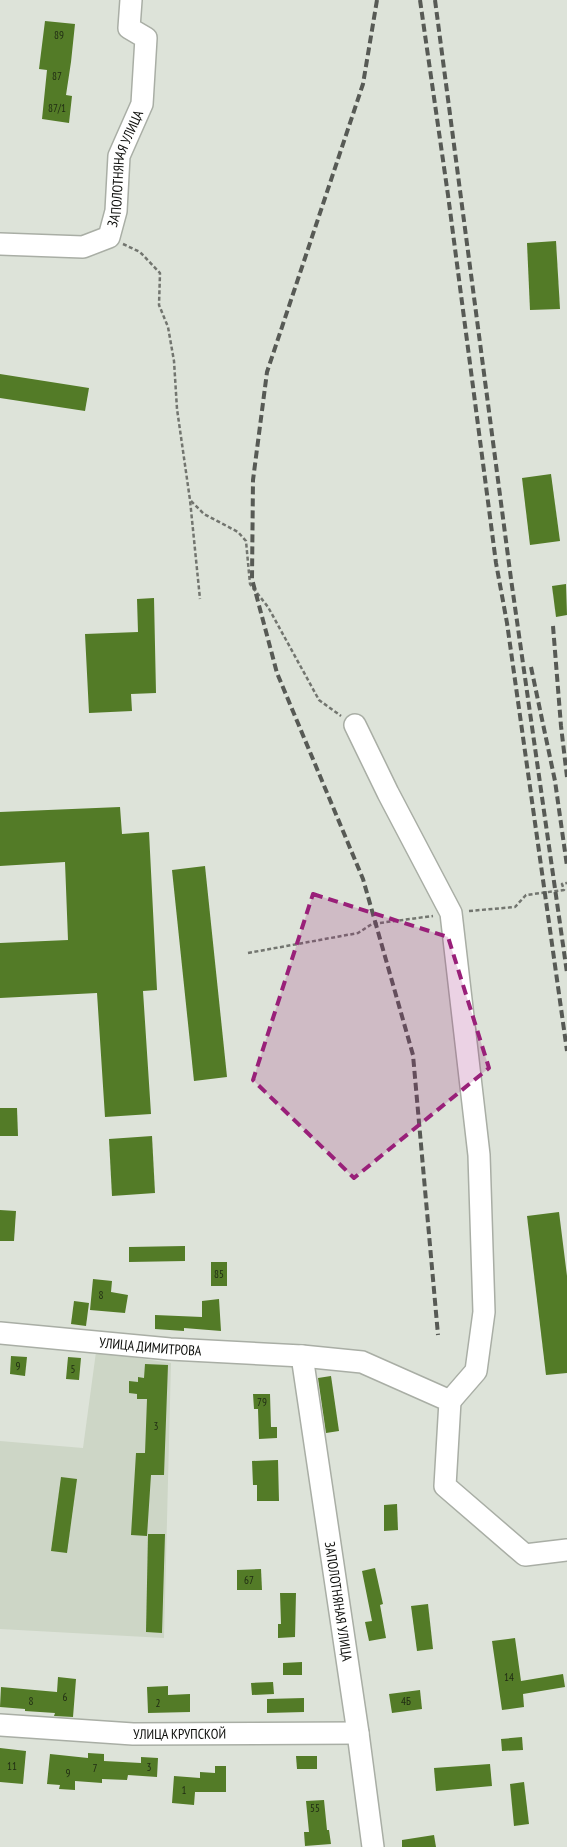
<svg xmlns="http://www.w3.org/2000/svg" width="567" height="1847" font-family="'PT Sans Narrow',sans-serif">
	<rect width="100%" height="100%" fill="#dde3d9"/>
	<polygon fill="#cdd6c6" points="96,1352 171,1363 164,1638 0,1629 0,1441 83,1448"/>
	<g fill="#537b27">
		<polygon points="45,21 75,24 71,62 66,95 72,96 69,123 42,119 47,70 39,69"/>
		<polygon points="556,241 560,309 530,310 527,243"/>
		<polygon points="0,374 89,388 85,411 0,398"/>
		<polygon points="551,474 560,541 530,545 522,478"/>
		<polygon points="566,584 567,615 556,617 552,586"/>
		<polygon points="154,598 156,693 131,694 132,711 89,713 85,634 138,632 137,599"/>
		<polygon points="120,807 122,834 149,832 157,990 143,991 151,1114 105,1117 97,993 0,998 0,943 68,940 65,862 0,866 0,812"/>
		<polygon points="205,866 227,1077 194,1081 172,870"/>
		<polygon points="0,1108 17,1108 18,1136 0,1136"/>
		<polygon points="152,1136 155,1193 112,1196 109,1139"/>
		<polygon points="0,1210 16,1211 14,1241 0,1241"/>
		<polygon points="559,1212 567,1276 567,1373 546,1375 527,1216"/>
		<polygon points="185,1246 185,1261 129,1262 129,1247"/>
		<rect x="211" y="1262" width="16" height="24"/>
		<polygon points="93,1279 112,1281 111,1292 128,1295 125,1313 90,1310"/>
		<polygon points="219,1299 221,1331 184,1328 184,1331 155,1329 155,1315 202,1317 202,1301"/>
		<polygon points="74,1301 89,1303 86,1326 71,1324"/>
		<polygon points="11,1356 27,1357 25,1376 10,1374"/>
		<polygon points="68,1357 81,1358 79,1380 66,1379"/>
		<polygon points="145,1364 168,1365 164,1475 151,1475 147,1536 131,1535 136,1453 145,1453 147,1399 137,1399 137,1394 129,1393 129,1381 138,1382 138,1377 144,1378"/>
		<polygon points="331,1376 339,1431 326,1433 318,1378"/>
		<polygon points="253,1394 270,1394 271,1427 277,1427 277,1438 259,1439 258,1409 254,1409"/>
		<polygon points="278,1460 279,1501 257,1501 257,1485 253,1485 252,1461"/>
		<polygon points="61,1477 77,1479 67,1553 51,1551"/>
		<polygon points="397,1504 398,1530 384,1531 384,1505"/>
		<polygon points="148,1534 165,1534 162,1633 146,1632"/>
		<polygon points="375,1568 383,1604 380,1605 386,1638 369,1641 365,1622 372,1621 362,1571"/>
		<polygon points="261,1569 262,1590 237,1590 237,1570"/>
		<polygon points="280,1593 296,1593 295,1637 278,1638 278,1624 281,1624"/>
		<polygon points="428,1604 433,1649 417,1651 411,1606"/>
		<polygon points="515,1638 521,1681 563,1674 565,1687 523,1694 524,1707 502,1710 492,1641"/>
		<polygon points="302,1662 302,1675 283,1675 283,1663"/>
		<polygon points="58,1677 76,1679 73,1717 54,1716 55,1713 25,1711 25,1709 0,1707 1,1687 57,1692"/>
		<polygon points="273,1682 274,1694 252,1695 251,1683"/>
		<polygon points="168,1686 168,1695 190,1694 190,1712 148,1713 147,1687"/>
		<polygon points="420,1690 422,1709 392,1713 389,1694"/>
		<polygon points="304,1698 304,1712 267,1713 267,1699"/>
		<polygon points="522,1737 523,1750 502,1751 501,1739"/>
		<polygon points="0,1748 26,1751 23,1784 0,1782"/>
		<polygon points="88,1753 104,1754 104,1761 141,1763 141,1757 158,1758 157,1777 128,1775 127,1780 102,1779 102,1783 75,1781 75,1790 59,1789 60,1785 47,1784 50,1754 88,1758"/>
		<polygon points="296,1756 317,1756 317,1769 297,1769"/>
		<polygon points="490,1764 492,1786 436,1791 434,1768"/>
		<polygon points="215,1766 226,1766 226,1792 195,1792 194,1805 172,1803 174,1776 200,1778 200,1772 215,1773"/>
		<polygon points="524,1782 529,1824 514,1826 510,1784"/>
		<polygon points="324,1800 327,1830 329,1830 331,1844 305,1846 304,1832 309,1832 306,1801"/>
		<polygon points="434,1835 436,1847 402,1847 402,1840"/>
	</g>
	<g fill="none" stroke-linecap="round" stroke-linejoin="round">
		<g stroke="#a9aea5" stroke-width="24">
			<g id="minor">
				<path id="s1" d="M0,244L83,247L109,237L116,211L119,156L142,104L146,38L129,28L131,0"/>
				<polyline points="355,725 388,793 451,913 479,1155 484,1312 476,1371 450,1401"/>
				<path id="s2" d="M0,1333L170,1349L302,1356L362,1362L450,1401L445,1486L525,1555L567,1550"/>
				<path id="s3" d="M302,1356L358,1733L373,1847"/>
				<path id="s4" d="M0,1725L133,1734L358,1733"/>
			</g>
		</g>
		<g stroke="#72756f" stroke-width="2.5" stroke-dasharray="4 2.5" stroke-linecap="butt">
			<polyline points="123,244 140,252 160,273 159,305 168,327 174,361 177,409 190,500 200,599"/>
			<polyline points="191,501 204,514 238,532 246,541 250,584 268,607 319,700 341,716"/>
			<polyline points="469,911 515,907 526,895 564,890 562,884 567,883"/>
			<polyline points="248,953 358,933 372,924 433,916"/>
		</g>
		<use href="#minor" stroke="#fff" stroke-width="21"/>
		<g stroke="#575a55" stroke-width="4" stroke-dasharray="8 4" stroke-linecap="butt">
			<polyline points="377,0 363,84 267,372 253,480 252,579 277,673 363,879 413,1055 438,1335"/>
			<polyline points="420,0 448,195 496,563 507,623 567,1051"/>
			<polyline points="435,0 511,579 567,973"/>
			<polyline points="553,626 561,726 567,777"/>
			<polyline points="531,667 555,781 567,866"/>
		</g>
	</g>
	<path fill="#992079" fill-opacity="0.2" stroke="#992079" stroke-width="4" stroke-dasharray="10 6" stroke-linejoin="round" d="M313,894L448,937L489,1068L354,1178L253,1080Z"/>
	<g text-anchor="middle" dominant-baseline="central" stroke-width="4.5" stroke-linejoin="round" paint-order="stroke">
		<g font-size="11" fill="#1f2a13">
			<text x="59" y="35">89</text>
			<text x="57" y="76">87</text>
			<text x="57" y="108">87/1</text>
			<text x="219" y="1274">85</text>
			<text x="101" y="1295">8</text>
			<text x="18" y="1366">9</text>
			<text x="73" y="1369">5</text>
			<text x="262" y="1402">79</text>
			<text x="156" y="1426">3</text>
			<text x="249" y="1580">67</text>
			<text x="509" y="1677">14</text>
			<text x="65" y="1697">6</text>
			<text x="31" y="1701">8</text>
			<text x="406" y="1701">4Б</text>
			<text x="158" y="1703">2</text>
			<text x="12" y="1766">11</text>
			<text x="149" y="1767">3</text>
			<text x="95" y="1768">7</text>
			<text x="68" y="1773">9</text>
			<text x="184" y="1790">1</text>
			<text x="315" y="1808">55</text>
		</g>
		<g font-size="14" fill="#0e0f0c" stroke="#dde3d9">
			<text stroke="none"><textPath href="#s1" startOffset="182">ЗАПОЛОТНЯНАЯ УЛИЦА</textPath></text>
			<text stroke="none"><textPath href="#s2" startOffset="151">УЛИЦА ДИМИТРОВА</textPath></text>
			<text stroke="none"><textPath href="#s3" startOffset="248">ЗАПОЛОТНЯНАЯ УЛИЦА</textPath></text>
			<text stroke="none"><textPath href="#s4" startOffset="180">УЛИЦА КРУПСКОЙ</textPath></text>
		</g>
	</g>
</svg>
